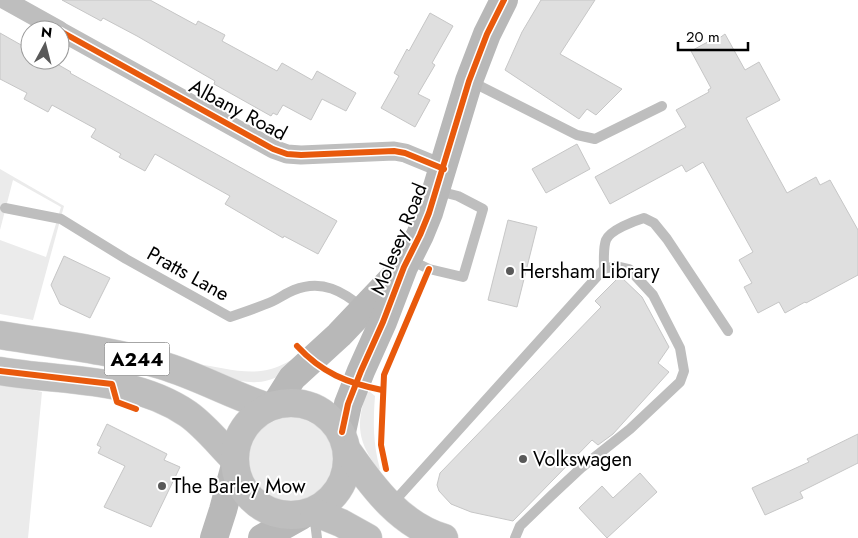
<svg xmlns="http://www.w3.org/2000/svg" width="858" height="538" font-family="Jost,sans-serif">
	<rect width="100%" height="100%" fill="#fff"/>
	<g fill="#ebebeb">
		<polygon points="0,169 64,206 33,320 0,314 0,240 46,257 61,207 13,180 0,230"/>
		<path d="M300,355C295,361 290,368 284,373C255,392 225,378 197,364C220,367 248,376 271,369C282,366 291,360 300,355Z"/>
		<polygon points="0,383 42,392 28,538 0,538"/>
		<path d="M367,392H370L375,396C373,422 373,444 380,469L379,470C358,443 355,424 367,392Z"/>
		<circle cx="291" cy="459" r="43"/>
	</g>
	<g fill="#dfdfdf" stroke="#c6c6c6">
		<polygon points="62,0 150,0 196,25 198,21 225,35 222,41 277,71 282,63 312,80 317,71 356,93 346,111 322,99 311,120 283,105 277,115 273,113 271,116 214,84 215,81 137,36 103,18 101,21"/>
		<polygon points="541,0 595,0 560,54 622,89 596,115 587,109 579,119 505,70 522,32"/>
		<polygon points="430,13 453,26 432,63 435,65 418,94 430,100 415,127 381,108 399,76 394,73 407,49 409,51"/>
		<polygon points="0,33 30,50 30,60 50,60 71,72 70,73 337,221 318,254 284,236 283,238 225,204 230,196 155,154 145,171 119,157 121,154 91,137 96,129 52,105 48,112 24,99 27,93 0,79"/>
		<polygon points="725,34 745,70 759,62 780,100 746,118 787,193 816,177 820,185 830,180 858,230 858,275 806,303 805,302 785,313 779,302 758,313 744,287 752,283 739,260 753,252 703,162 686,172 682,165 610,204 595,177 686,127 676,110 709,92 708,90 711,88 691,51 717,37 718,39"/>
		<polygon points="577,144 590,169 546,193 532,169"/>
		<polygon points="508,220 537,227 517,307 488,300"/>
		<polygon points="64,256 110,278 90,318 60,304 51,285"/>
		<polygon points="620,276 642,297 669,347 658,363 669,372 613,434 598,445 592,440 513,521 471,512 451,504 439,491 437,485 440,473 601,307 595,301"/>
		<polygon points="107,424 167,454 164,460 180,467 151,527 104,507 125,466 98,453 101,447 97,445"/>
		<polygon points="858,434 858,463 800,492 803,498 765,515 752,488 809,462 807,459"/>
		<polygon points="640,473 657,492 607,538 579,508 602,486 613,498"/>
	</g>
	<g fill="none" stroke-linecap="round" stroke-linejoin="round">
		<g stroke="#dbdbdb" stroke-width="29">
			<g id="primary">
				<path d="M0,335C54,344 109,350 161,365C198,376 231,395 268,407"/>
				<path d="M0,371C63,382 132,376 188,414C205,426 219,444 234,459"/>
				<circle cx="291" cy="459" r="56"/>
				<path d="M349,453C374,489 401,525 444,538"/>
				<polyline points="314,512 341,523 368,538"/>
			</g>
		</g>
		<g stroke="#bebebe" stroke-width="10">
			<polyline points="470,81 577,135 595,139 662,106"/>
			<path d="M5,208L61,219L126,259L230,317C242,313 254,309 266,304C276,301 284,294 294,290C322,279 343,291 364,309"/>
			<polyline points="408,259 429,269 463,277 483,209 458,196 438,191"/>
			<path d="M604,269C604,260 603,248 606,240C610,230 634,221 644,218L654,223L667,239L728,331"/>
			<polyline points="391,505 604,269 616,266 629,269 653,295 680,348 684,371 680,382 630,429 581,468 551,496 520,526 515,538"/>
			<polyline points="314,514 317,538"/>
		</g>
		<g stroke="#bebebe" stroke-width="19">
			<polyline points="5,0 59,30"/>
			<polyline points="60,31 273,149 287,154 301,155 394,151 405,153 444,169"/>
		</g>
		<g stroke="#b8b8b8" stroke-width="28">
			<polyline points="275,405 292,378 339,335 396,275"/>
			<polyline points="342,432 348,404 361,371 383,322 404,267 420,235 429,213 469,81 487,34 504,0"/>
			<polyline points="214,538 223,510 234,469"/>
			<polyline points="262,538 301,516"/>
		</g>
		<use href="#primary" stroke="#bebebe" stroke-width="28"/>
		<g stroke="#fff" stroke-width="9">
			<g id="cycleway">
				<polyline points="60,31 273,149 287,154 301,155 394,151 405,153 444,169"/>
				<path d="M297,346C322,373 347,383 382,390"/>
				<polyline points="0,371 112,384 117,402 136,409"/>
				<polyline points="342,432 348,404 361,371 383,322 404,267 420,235 429,213 469,81 487,34 504,0"/>
				<polyline points="386,469 381,445 384,375 429,269"/>
			</g>
		</g>
		<use href="#cycleway" stroke="#e8590c" stroke-width="6"/>
	</g>
	<g fill="#595959" stroke="#fff" stroke-width="2">
		<circle cx="510" cy="271" r="5"/>
		<circle cx="523" cy="459" r="5"/>
		<circle cx="162" cy="486" r="5"/>
	</g>
	<g text-anchor="middle" dominant-baseline="central" stroke-width="4" stroke-linejoin="round" paint-order="stroke">
		<rect fill="#fff" stroke="#4c4c4c" stroke-width="1" x="104.5" y="342.5" width="65" height="33" rx="4"/>
		<g font-size="19" font-weight="bold" fill="#000">
			<text x="137" y="359">A244</text>
		</g>
		<g font-size="20" fill="#000" stroke="#fff">
			<text transform="translate(238 110) rotate(28)">Albany Road</text>
			<text transform="translate(399 239) rotate(-68)">Molesey Road</text>
			<text transform="translate(188 274) rotate(29)">Pratts Lane</text>
		</g>
		<g font-size="20" fill="#000" stroke="#fff" text-anchor="start">
			<text x="520" y="271">Hersham Library</text>
			<text x="533" y="459">Volkswagen</text>
			<text x="172" y="486">The Barley Mow</text>
		</g>
	</g>
	<g transform="translate(45 45) rotate(7)"><circle r="24" fill="#ffffff" stroke="#999999"/>
	<path d="M0-4L9 19L0 12L-9 19Z" fill="#595959"/>
	<text y="-8" font-size="14" font-weight="bold" text-anchor="middle" fill="#000000">N</text>
	</g>
	<path d="M678 42v8h70v-8" fill="none" stroke="#000000" stroke-width="2.5"/>
	<text x="686" y="42" font-size="15" fill="#000000" stroke="#ffffff" stroke-width="4" paint-order="stroke">20 m</text>
</svg>
